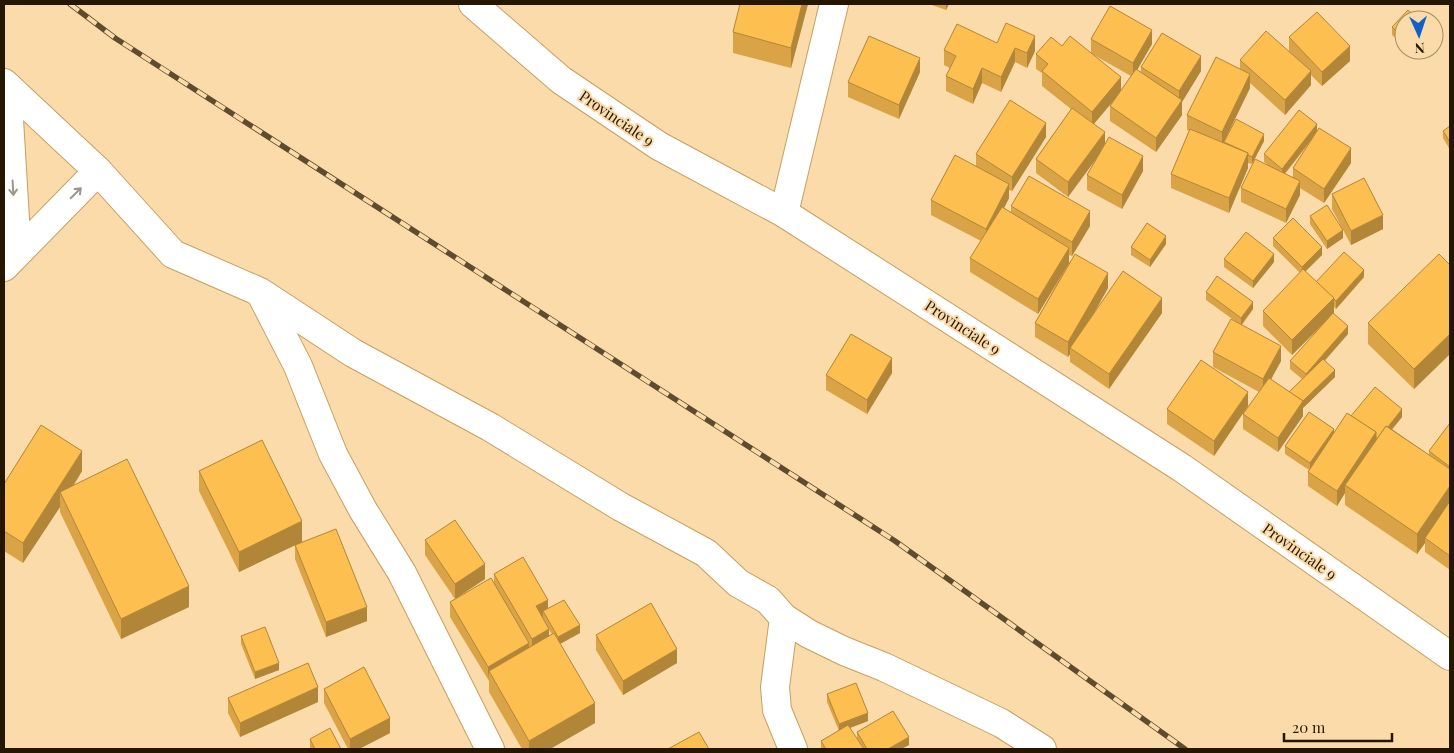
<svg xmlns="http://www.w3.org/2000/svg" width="1454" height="753" font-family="'Playfair Display',serif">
	<rect width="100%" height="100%" fill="#fbdba9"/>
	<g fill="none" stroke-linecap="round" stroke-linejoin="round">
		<g stroke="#c6a062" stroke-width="30">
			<g id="minor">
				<polyline points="4,83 98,171 173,254 260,292 353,353 490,427 621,507 706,553 738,583 768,600 784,618 809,634 844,651 884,667 1001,723 1042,749"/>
				<polyline points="7,86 17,252"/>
				<polyline points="784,213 834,4"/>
				<polyline points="4,267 98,171"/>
				<polyline points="261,294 298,366 333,454 363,510 402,573 490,749"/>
				<polyline points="784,618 775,687 777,710 793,749"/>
			</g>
		</g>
		<g stroke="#c6a062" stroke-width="30">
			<polyline id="major" points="473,4 561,80 659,146 784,213 1182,468 1450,656"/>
		</g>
		<use href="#minor" stroke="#fff" stroke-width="28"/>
		<use href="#major" stroke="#fff" stroke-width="28"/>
		<g stroke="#5f4c2e" stroke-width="5.5">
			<polyline id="rail" points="70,4 115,38 895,541 1185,749"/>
		</g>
		<use href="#rail" stroke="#fbdba9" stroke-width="4" stroke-dasharray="11" stroke-linecap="butt"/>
	</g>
	<g fill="#daa446" fill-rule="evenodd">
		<polygon points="808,4 791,68 733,53 733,32"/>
		<polygon points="929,4 949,4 946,10"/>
		<polygon points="1404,20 1404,45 1392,35 1392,27"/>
		<polygon points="1289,37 1350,61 1322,86 1311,75 1311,85 1285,115 1250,83 1250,88 1223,142 1264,141 1252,164 1248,163 1248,168 1229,213 1171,188 1171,174 1189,131 1187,130 1187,115 1240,69 1240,60 1289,51"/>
		<path d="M1091,39L1152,44L1137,70L1141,72V67L1201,71L1182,102V115L1156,152L1110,121V106L1119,93L1094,124L1105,145L1143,171L1122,209L1087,190V175L1100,153L1068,197L1036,173V159L1071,109L1042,86V73L1036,69V54L1062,46L1091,53ZM1092,54L1131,76L1121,91Z"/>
		<polygon points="997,43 1035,51 1027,68 1015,62 1001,92 982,83 973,104 946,91 946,76 950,68 944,65 944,50"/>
		<polygon points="1409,50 1424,50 1417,57"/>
		<polygon points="920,72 899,119 848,97 848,82"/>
		<polygon points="1450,126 1450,150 1443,138 1443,131"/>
		<path d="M1317,130L1351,163L1324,203L1300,188V195L1286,223L1241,202V188L1268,165L1264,162V154ZM1310,142L1293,168V177L1285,174Z"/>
		<polygon points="1046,137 1012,191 1009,190 1009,198 1004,208 1011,212 1011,206 1090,226 1072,256 1069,255 1069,262 1108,288 1094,313 1162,313 1109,389 1070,362 1070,354 1068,357 1035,337 1035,323 1062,274 1038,314 970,272 970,258 981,241 931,215 931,200 976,166 976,154"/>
		<polygon points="1332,194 1383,229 1351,245 1332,209"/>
		<polygon points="1310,216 1343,238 1327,249 1310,224"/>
		<polygon points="1273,238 1322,255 1305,271 1316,282 1364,277 1336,309 1334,307 1334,313 1292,355 1263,326 1263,311 1300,273 1273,246"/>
		<polygon points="1166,244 1150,267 1131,255 1131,247"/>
		<polygon points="1224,259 1274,262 1253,288 1224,267"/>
		<polygon points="1450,265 1450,355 1450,354 1414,389 1368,344 1368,323"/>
		<polygon points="1206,292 1253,309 1242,325 1281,361 1271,379 1289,392 1302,379 1290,369 1290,361 1348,334 1325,360 1335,377 1303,408 1303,416 1278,452 1243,429 1243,414 1259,392 1213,367 1213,352 1235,321 1206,300"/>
		<polygon points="892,373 867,414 826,390 826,375"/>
		<polygon points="1248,406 1214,456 1167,424 1167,409"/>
		<polygon points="1351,416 1402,417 1392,429 1429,455 1429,451 1450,423 1450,570 1425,552 1425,543 1417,554 1345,505 1345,493 1337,506 1308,486 1308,472 1309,470 1285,454 1285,446 1334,432"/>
		<polygon points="82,471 74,485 189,607 121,639 60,512 60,507 23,563 4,551 4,484"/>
		<polygon points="199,471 302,542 367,621 326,637 295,559 295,545 239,572 199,491"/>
		<polygon points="425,540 485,579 455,599 425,555"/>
		<path d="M494,574L548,609L580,633L560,644L595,723L550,749H522L489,692V681L450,617V602L494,583ZM549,630L552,634L549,636Z"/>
		<polygon points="596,635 677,663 623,695 596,650"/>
		<polygon points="241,636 279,670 255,679 241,644"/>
		<polygon points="324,689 390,733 359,749 348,749 324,703"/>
		<polygon points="827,694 868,721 850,728 857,739 857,732 909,745 901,749 821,749 821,741 839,731 827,702"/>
		<polygon points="228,698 318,702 240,737 228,713"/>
		<polygon points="310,739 341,749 311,749 310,747"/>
	</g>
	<g fill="#b28639">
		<polygon points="802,4 808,4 791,68 791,48"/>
		<polygon points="946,4 949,4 946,10"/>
		<polygon points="1152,30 1152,44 1133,77 1133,63"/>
		<polygon points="1035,36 1035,51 1027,68 1027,53"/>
		<polygon points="1350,46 1350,61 1322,86 1322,72"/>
		<polygon points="1015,48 1015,62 1001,92 1001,77"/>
		<polygon points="1417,50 1424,50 1417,57"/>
		<polygon points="1201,56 1201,71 1182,102 1182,115 1156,152 1156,138 1179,103 1179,91"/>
		<polygon points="920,58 920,72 899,119 899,105"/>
		<polygon points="982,68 982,83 973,104 973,89"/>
		<polygon points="1311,71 1311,85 1285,115 1285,100"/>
		<polygon points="1250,74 1250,88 1222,146 1222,132"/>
		<polygon points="1121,77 1121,92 1092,126 1092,112"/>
		<polygon points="1046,123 1046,137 1012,191 1012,177"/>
		<polygon points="1317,124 1317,132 1282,177 1282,169"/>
		<polygon points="1105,132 1105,147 1068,197 1068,182"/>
		<polygon points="1264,134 1264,141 1252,164 1252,157"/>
		<polygon points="1351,148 1351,163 1324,203 1324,189"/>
		<polygon points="1248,153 1248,168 1229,213 1229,198"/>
		<polygon points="1143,156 1143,171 1122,209 1122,195"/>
		<polygon points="1300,181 1300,195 1286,223 1286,209"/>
		<polygon points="1009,184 1009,198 986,244 986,229"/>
		<polygon points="1090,211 1090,226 1072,256 1072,242"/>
		<polygon points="1383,215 1383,229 1351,245 1351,231"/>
		<polygon points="1343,230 1343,238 1327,249 1327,241"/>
		<polygon points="1166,236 1166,244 1150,267 1150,260"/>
		<polygon points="1322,247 1322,255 1302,275 1302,267"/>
		<polygon points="1069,248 1069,263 1038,314 1038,299"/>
		<polygon points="1274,254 1274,262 1253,288 1253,281"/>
		<polygon points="1364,270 1364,277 1336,309 1336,301"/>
		<polygon points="1108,273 1108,288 1073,350 1070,348 1070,354 1068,357 1068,342"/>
		<polygon points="1162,298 1162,313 1109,389 1109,374"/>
		<polygon points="1334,298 1334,313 1292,355 1292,340"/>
		<polygon points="1253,302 1253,309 1241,325 1241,318"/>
		<polygon points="1348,326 1348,334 1306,382 1306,374"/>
		<polygon points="1450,334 1450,354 1414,389 1414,369"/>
		<polygon points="1281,346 1281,361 1263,394 1263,379"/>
		<polygon points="892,358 892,373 867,414 867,400"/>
		<polygon points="1335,370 1335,377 1303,408 1303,416 1278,452 1278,438 1300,403"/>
		<polygon points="1248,392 1248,406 1214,456 1214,441"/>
		<polygon points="1402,409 1402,417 1378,447 1378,439"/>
		<polygon points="1334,429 1334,437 1310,471 1310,463"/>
		<polygon points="1376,432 1376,447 1345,485 1345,493 1337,506 1337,491"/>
		<polygon points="82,451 82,471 64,500 60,492 60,507 23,563 23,543"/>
		<polygon points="1450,486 1450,507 1425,538 1425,543 1417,554 1417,534"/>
		<polygon points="302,521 302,542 239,572 239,552"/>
		<polygon points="485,564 485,579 455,599 455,584"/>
		<polygon points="189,586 189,607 121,639 121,619"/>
		<polygon points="548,600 548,614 543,611 543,617 536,621 536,606"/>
		<polygon points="367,607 367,621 326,637 326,622"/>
		<polygon points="580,625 580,633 558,645 558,637"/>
		<polygon points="549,629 549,644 532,654 532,639"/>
		<polygon points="529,643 529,657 489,671 488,681 488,667"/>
		<polygon points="677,649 677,663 623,695 623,681"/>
		<polygon points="279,663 279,670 255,679 255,672"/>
		<polygon points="318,687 318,702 240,737 240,723"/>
		<polygon points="595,703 595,723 550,749 529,749 529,741"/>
		<polygon points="868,713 868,721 839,732 839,724"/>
		<polygon points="390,718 390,733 359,749 350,749 350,739"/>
		<polygon points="909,737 909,745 901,749 888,749"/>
	</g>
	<g fill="#febf51" stroke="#b28639">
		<polygon points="740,4 802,4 791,48 733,32"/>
		<polygon points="1110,6 1152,30 1133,63 1091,39"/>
		<polygon points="1408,10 1419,20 1404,20 1404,37 1392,27"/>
		<polygon points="1317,12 1350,46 1322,72 1289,37"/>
		<polygon points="1006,23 1035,36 1027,53 1015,48 1001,77 982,68 973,89 946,76 956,56 944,50 957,24 997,43"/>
		<polygon points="1266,31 1311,71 1285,100 1240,60"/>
		<polygon points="1162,33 1201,56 1179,91 1141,67"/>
		<polygon points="869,36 920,58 899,105 848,82"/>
		<polygon points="1070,36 1121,77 1092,112 1042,71 1048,64 1036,54 1051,37 1062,46"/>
		<polygon points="1216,57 1250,74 1222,132 1187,115"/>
		<polygon points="1136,69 1182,100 1156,138 1110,106"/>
		<polygon points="1010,100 1046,123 1012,177 976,154"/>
		<polygon points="1072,108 1105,132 1068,182 1036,159"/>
		<polygon points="1299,110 1317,124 1282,169 1264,154"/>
		<polygon points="1236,119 1264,134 1252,157 1248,155 1248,153 1224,142"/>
		<polygon points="1450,126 1450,142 1443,131"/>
		<polygon points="1319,128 1351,148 1324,189 1293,168"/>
		<polygon points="1190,129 1248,153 1229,198 1171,174"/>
		<polygon points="1109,137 1143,156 1122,195 1087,175"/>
		<polygon points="955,155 1009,184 986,229 931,200"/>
		<polygon points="1255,159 1300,181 1286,209 1241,188"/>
		<polygon points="1029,176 1090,211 1072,242 1011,206"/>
		<polygon points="1364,178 1383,215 1351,231 1332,194"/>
		<polygon points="1327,205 1343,230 1327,241 1310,216"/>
		<polygon points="1002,207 1069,248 1038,299 970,258"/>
		<polygon points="1293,218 1322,247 1302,267 1273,238"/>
		<polygon points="1147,223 1166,236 1150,260 1131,247"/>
		<polygon points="1246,232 1274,254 1253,281 1224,259"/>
		<polygon points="1344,252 1364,270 1336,301 1316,282"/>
		<polygon points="1075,254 1108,273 1068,342 1035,323"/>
		<polygon points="1439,254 1450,265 1450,334 1414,369 1368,323"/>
		<polygon points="1303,269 1334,298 1292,340 1263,311"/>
		<polygon points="1123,271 1162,298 1109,374 1070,348"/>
		<polygon points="1217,276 1253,302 1241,318 1206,292"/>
		<polygon points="1333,313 1348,326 1306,374 1290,361"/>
		<polygon points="1231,319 1281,346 1263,379 1213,352"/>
		<polygon points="851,334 892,358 867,400 826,375"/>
		<polygon points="1323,359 1335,370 1303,401 1289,392"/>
		<polygon points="1201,360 1248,392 1214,441 1167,409"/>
		<polygon points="1269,378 1303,401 1278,438 1243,414"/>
		<polygon points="1375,387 1402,409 1388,427 1386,426 1377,439 1376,437 1376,432 1351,416"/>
		<polygon points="1309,412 1334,429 1310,463 1285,446"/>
		<polygon points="1347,413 1376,432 1337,491 1308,472"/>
		<polygon points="1450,423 1450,467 1429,451"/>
		<polygon points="41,425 82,451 23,543 4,531 4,484"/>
		<polygon points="1386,426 1450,469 1450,486 1417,534 1345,485"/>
		<polygon points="262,440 302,521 239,552 199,471"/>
		<polygon points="127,459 189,586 121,619 60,492"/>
		<polygon points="1450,501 1450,556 1425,538"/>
		<polygon points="455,520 485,564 455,584 425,540"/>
		<polygon points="336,529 367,607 326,622 295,545"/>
		<polygon points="523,557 548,600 536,606 549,629 532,639 494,574"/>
		<polygon points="491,578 529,643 488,667 450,602"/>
		<polygon points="564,600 580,625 558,637 543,611"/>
		<polygon points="651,603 677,649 623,681 596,635"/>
		<polygon points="265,627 279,663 255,672 241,636"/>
		<polygon points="554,633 595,703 529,741 489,671"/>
		<polygon points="308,663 318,687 240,723 228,698"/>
		<polygon points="364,667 390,718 350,739 324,689"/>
		<polygon points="856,683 868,713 839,724 827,694"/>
		<polygon points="893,711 909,737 888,749 867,749 857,732"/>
		<polygon points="848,725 864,749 826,749 821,741"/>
		<polygon points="330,728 341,749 315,749 310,739"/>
		<polygon points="699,732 709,749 668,749"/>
	</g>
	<defs><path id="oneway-shaft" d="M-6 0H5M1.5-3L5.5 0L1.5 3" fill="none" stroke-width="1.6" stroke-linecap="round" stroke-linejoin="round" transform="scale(1.25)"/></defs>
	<g stroke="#9c968c">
		<use href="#oneway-shaft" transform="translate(13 188) rotate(87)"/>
		<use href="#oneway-shaft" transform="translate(76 193) rotate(-45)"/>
	</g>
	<g text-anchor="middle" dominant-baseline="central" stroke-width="4" stroke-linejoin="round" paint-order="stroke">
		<g font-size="15" fill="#241600" stroke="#fbdba9">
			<text transform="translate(617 118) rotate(34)">Provinciale 9</text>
			<text transform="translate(963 327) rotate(33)">Provinciale 9</text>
			<text transform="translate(1300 551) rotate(35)">Provinciale 9</text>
		</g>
	</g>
	<rect width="1454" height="753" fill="none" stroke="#241600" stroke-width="10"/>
	<g transform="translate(1419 35) rotate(177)"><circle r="24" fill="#fbdba9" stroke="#a58c65"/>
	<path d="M0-4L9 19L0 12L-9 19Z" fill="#125fc9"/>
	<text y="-8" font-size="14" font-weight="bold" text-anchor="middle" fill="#241600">N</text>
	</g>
	<path d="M1284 733v8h108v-8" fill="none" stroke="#241600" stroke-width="2.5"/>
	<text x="1292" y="733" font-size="15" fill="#241600" stroke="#fbdba9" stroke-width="4" paint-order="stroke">20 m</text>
</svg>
